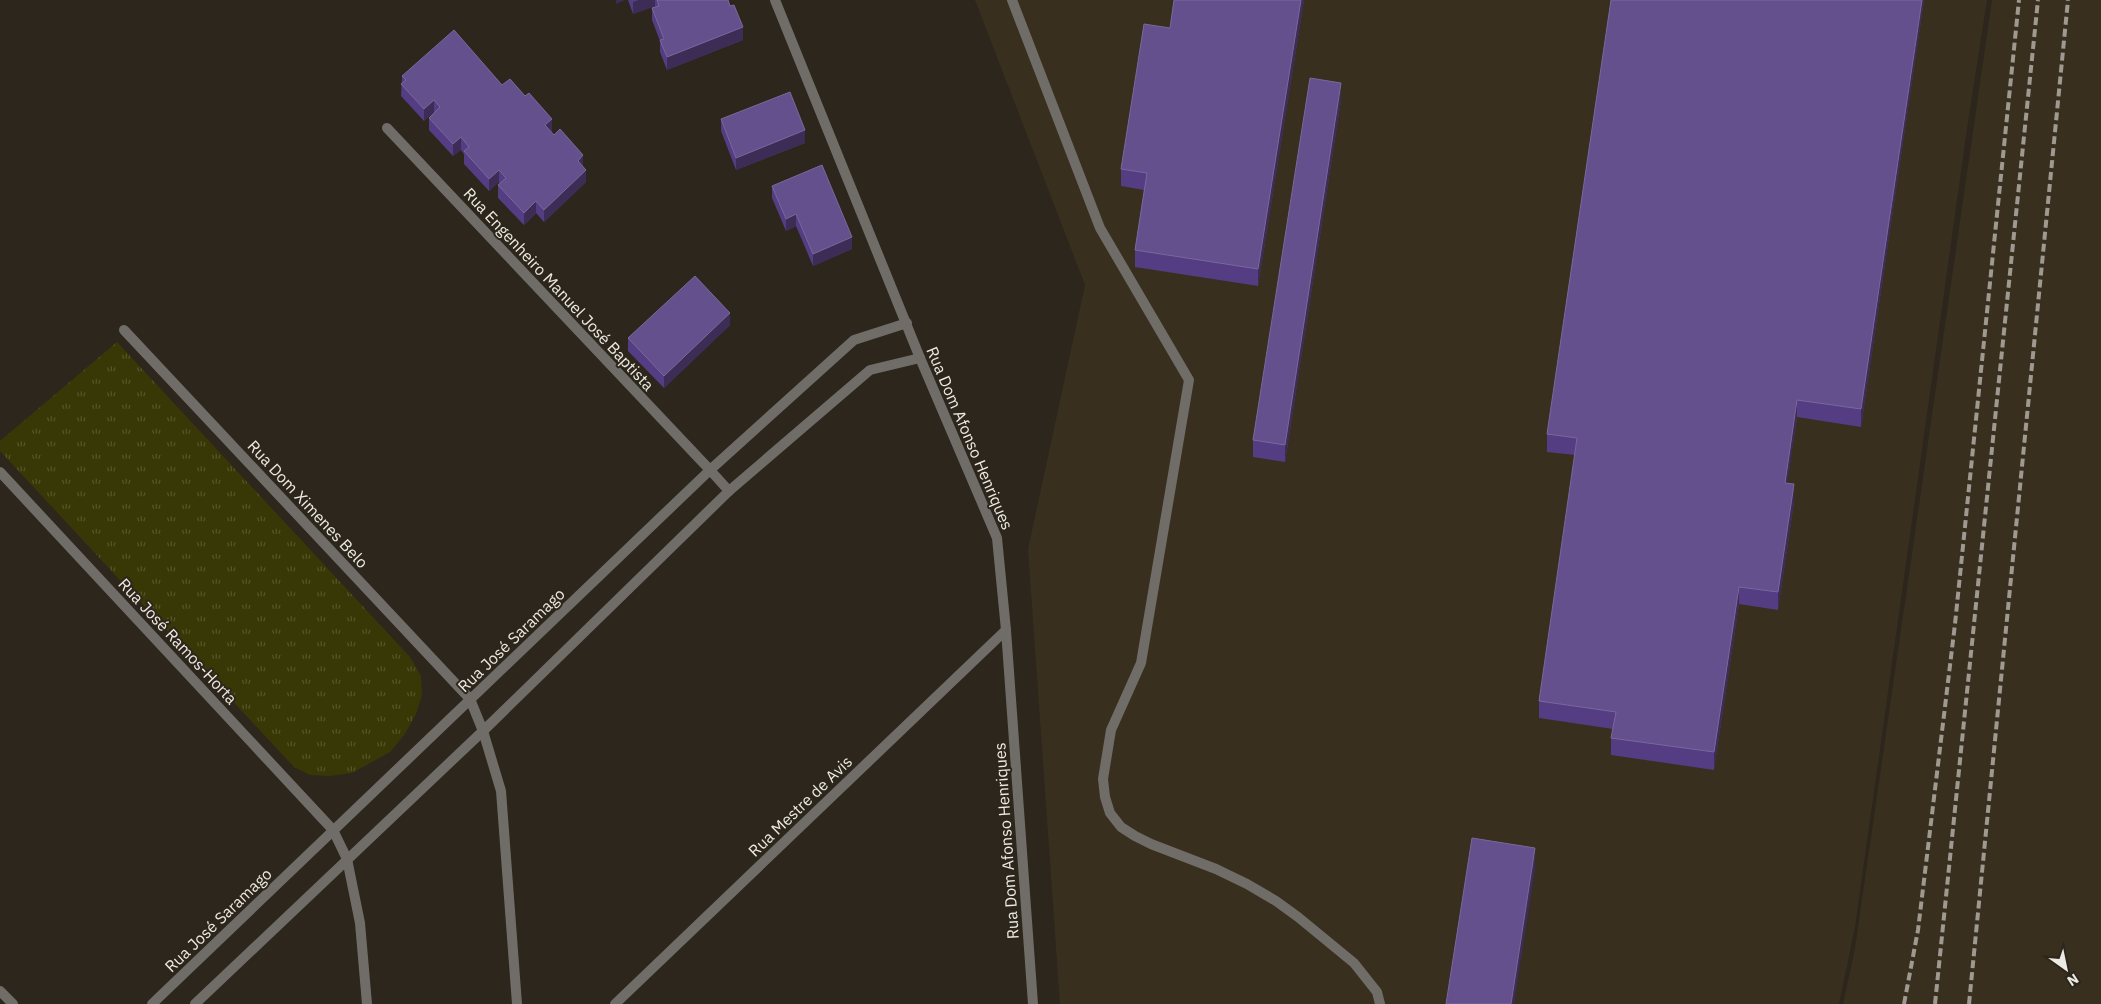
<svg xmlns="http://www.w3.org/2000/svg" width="2101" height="1004" font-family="'IBM Plex Sans',sans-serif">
	<defs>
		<pattern id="grass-tufts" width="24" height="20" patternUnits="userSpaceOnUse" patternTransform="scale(1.25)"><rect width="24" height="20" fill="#373805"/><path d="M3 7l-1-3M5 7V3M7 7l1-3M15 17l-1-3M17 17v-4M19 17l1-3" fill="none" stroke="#545529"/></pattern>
	</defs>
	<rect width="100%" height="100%" fill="#2c261c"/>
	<g fill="#382f1f">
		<polygon points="975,0 1987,0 1968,122 1855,927 1839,1004 1060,1004 1028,549 1085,285"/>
		<polygon points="1992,0 2101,0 2101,1004 1843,1004 1855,948"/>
	</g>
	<polygon fill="url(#grass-tufts)" points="117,342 410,657 421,676 422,695 416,714 404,735 390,752 352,773 329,776 310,775 294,767 0,451 0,441"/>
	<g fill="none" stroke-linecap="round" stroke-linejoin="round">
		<g stroke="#706d68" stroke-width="10">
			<polyline points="1012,0 1100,228 1189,380 1141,663 1111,730 1103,779 1105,797 1110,813 1121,827 1135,836 1151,844 1216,869 1247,884 1276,901 1298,917 1354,963 1377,992 1380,1004"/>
			<polyline points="710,470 729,491"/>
			<polyline points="470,699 483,731"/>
			<polyline points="333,830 347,859"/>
		</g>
		<g stroke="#706d68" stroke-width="10">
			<polyline points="387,128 710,470"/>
			<polyline points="124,330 470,699"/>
			<polyline points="0,472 333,830"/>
			<polyline points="483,731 501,791 517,1004"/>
			<polyline points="347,859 360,923 367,1004"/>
			<polyline points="0,991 13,1004"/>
			<polyline points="152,1004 710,470 854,340 907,323"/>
			<polyline points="195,1004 483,731 729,491 870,370 920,358"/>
			<polyline points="615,1004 1006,630"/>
		</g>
		<polyline stroke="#706d68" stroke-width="10" points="775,0 920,358 997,538 1006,630 1033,1004"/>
		<g stroke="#9e9a91" stroke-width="4" stroke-dasharray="8 4" stroke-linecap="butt">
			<polyline points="1904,1004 1918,930 1955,624 2019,0"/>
			<polyline points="1935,1004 2038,0"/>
			<polyline points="1969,1004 2068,0"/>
		</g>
	</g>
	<g fill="#543d82">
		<polygon points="628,0 728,0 743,40 667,70 660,52 660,41 652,20 652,8 655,7 655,6 633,14"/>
		<polygon points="1174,0 1304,0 1258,286 1135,267 1135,250 1144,190 1121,186 1121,169 1170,28"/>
		<polygon points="1611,0 1924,0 1861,427 1797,417 1787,483 1794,502 1778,610 1739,604 1714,770 1611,755 1611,738 1613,729 1539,718 1539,701 1575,455 1547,452 1547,434"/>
		<polygon points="402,76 502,85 552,131 551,132 583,167 586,182 544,222 536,213 524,225 498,198 498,185 500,184 499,182 489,191 464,164 464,154 461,150 453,156 429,130 429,118 434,113 434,112 424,121 401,96"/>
		<polygon points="1341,100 1285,462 1253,457 1253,440"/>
		<polygon points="721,119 805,143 736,170 721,131"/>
		<polygon points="772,186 852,249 813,266 796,226 786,231 772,198"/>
		<polygon points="730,325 664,388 628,351 628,338"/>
	</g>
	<g fill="#3d2c55">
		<polygon points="616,0 625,0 616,4"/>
		<polygon points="639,0 655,0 655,6 633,14 633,2"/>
		<polygon points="1301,0 1304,0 1258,286 1258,269"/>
		<polygon points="1922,0 1924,0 1861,427 1861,409"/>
		<polygon points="743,27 743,40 667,70 667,57"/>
		<polygon points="1341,83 1341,100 1285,462 1285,445"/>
		<polygon points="434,100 434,112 424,121 424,109"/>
		<polygon points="552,119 552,131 545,137 545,125"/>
		<polygon points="805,130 805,143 736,170 736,158"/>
		<polygon points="461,137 461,150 453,156 453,144"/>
		<polygon points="583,155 583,167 578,161"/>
		<polygon points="499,170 499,182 489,191 489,179"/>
		<polygon points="586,170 586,182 544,222 544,210"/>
		<polygon points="536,201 536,213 524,225 524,213"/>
		<polygon points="796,214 796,226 786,231 786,219"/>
		<polygon points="852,237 852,249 813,266 813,254"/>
		<polygon points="730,313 730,325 664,388 664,376"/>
		<polygon points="1797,400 1797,417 1785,500 1785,483"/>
		<polygon points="1794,484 1794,502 1778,610 1778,592"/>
		<polygon points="1739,587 1739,604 1714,770 1714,752"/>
		<polygon points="1535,848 1535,870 1514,1004 1511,1004"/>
	</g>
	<g fill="#64508d" stroke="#7a689a">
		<polygon points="657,0 728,0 730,6 734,5 743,27 667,57 660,40 664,39 652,8 659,6"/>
		<polygon points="1174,0 1301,0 1258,269 1135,250 1147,173 1121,169 1144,24 1170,28"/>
		<polygon points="1611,0 1922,0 1861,409 1797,400 1785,483 1794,484 1778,592 1739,587 1714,752 1611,738 1616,712 1539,701 1577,438 1547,434"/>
		<polygon points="454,30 502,85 510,79 525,96 529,93 552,119 545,125 554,135 560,129 583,155 578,161 586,170 544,210 536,201 524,213 498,185 506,178 499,170 489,179 464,151 469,147 461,137 453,144 429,118 440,107 434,100 424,109 401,84 406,80 402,76"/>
		<polygon points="1310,78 1341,83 1285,445 1253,440"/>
		<polygon points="790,92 805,130 736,158 721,119"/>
		<polygon points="822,165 852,237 813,254 796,214 786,219 772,186"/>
		<polygon points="695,276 730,313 664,376 628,338"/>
		<polygon points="1472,838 1535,848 1511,1004 1446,1004"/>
	</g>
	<g text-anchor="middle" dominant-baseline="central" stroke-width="4" stroke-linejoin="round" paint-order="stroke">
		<g font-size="16" fill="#edeae3" stroke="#2c261c">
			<text transform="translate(559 289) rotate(47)">Rua Engenheiro Manuel José Baptista</text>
			<text transform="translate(970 438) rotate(67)">Rua Dom Afonso Henriques</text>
			<text transform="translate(308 504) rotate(47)">Rua Dom Ximenes Belo</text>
			<text transform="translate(511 640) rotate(-44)">Rua José Saramago</text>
			<text transform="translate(178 641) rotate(47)">Rua José Ramos-Horta</text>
			<text transform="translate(800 806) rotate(-44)">Rua Mestre de Avis</text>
			<text transform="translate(1006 841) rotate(-94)">Rua Dom Afonso Henriques</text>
			<text transform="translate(218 920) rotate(-44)">Rua José Saramago</text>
		</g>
	</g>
	<g transform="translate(2066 969) rotate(147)" stroke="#2c261c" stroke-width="4" paint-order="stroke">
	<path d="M0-4L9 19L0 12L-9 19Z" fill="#edeae3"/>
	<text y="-8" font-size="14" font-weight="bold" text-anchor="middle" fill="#edeae3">N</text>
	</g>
</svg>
